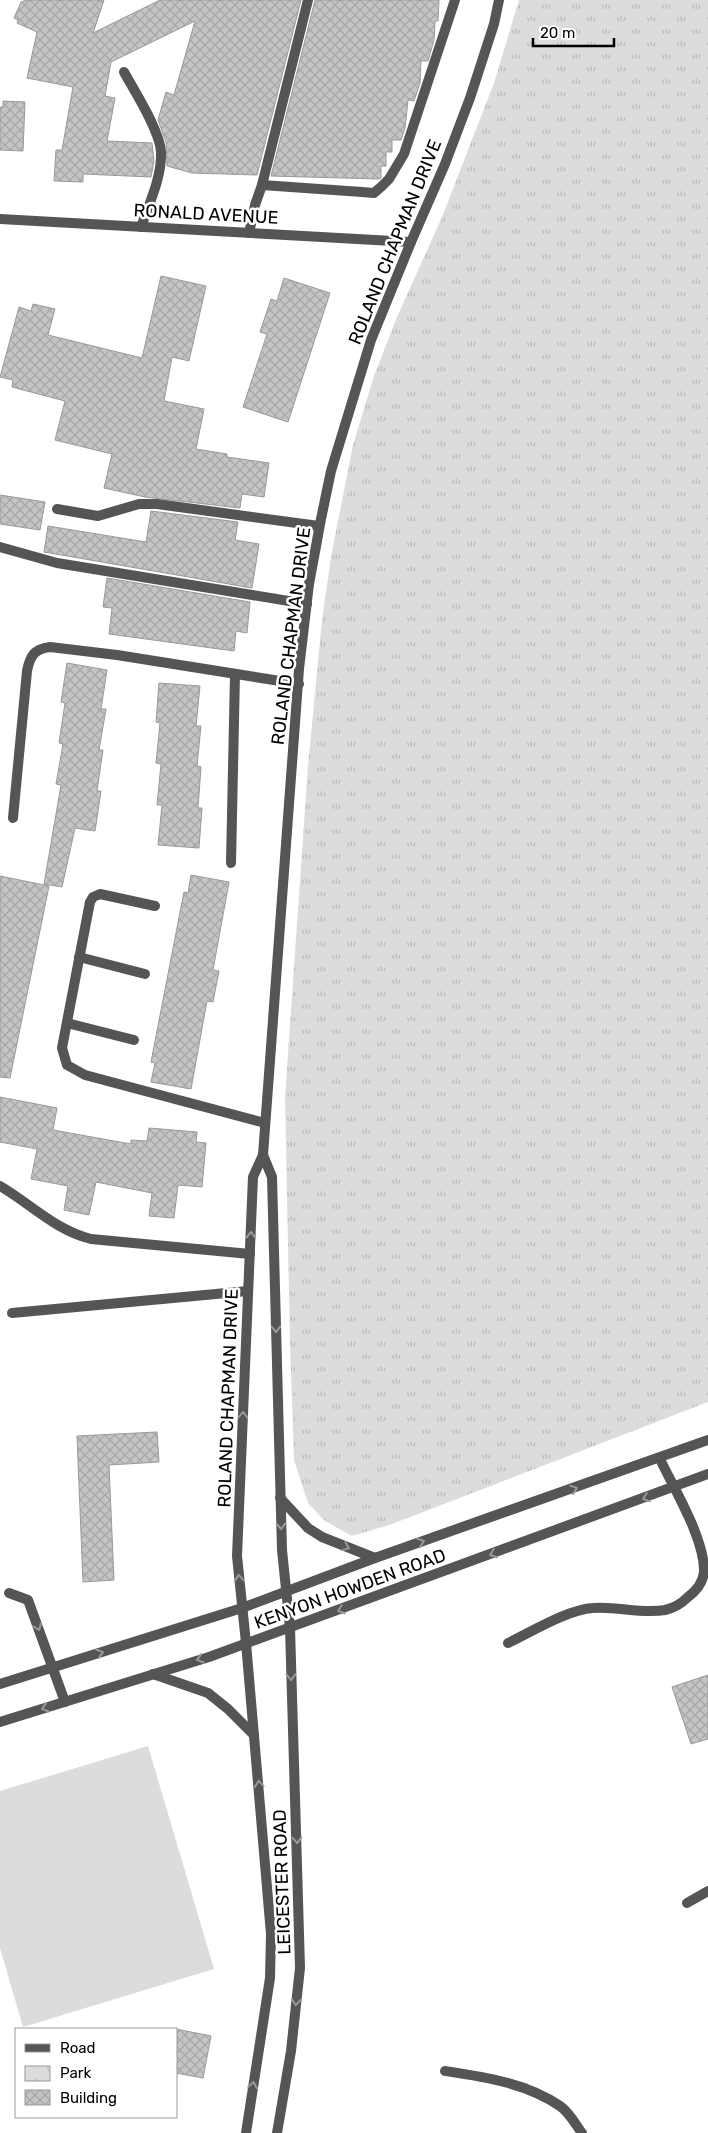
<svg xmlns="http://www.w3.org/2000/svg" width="708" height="2133" font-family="Rubik,sans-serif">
	<defs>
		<pattern id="park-tufts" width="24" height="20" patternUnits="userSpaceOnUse" patternTransform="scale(1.25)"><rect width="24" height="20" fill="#dcdcdc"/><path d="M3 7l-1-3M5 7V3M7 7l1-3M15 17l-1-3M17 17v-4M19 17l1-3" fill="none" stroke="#bbb"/></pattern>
		<pattern id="building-cross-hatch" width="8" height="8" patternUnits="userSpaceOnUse" patternTransform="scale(1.25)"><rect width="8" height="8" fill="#c4c4c4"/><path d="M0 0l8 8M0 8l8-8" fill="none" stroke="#a7a7a7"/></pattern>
	</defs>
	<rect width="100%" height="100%" fill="#fff"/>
	<polygon fill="url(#park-tufts)" points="519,0 708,0 708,1402 392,1524 352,1536 325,1521 308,1503 294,1460 290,1342 285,1097 308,766 322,620 331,557 353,445 374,376 397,317 442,217 494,83"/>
	<polygon fill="#dcdcdc" points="148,1746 214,1969 23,2027 0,1948 0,1791"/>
	<g fill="url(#building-cross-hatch)" stroke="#999">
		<polygon points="27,0 104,0 93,33 160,0 301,0 257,175 192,173 167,166 166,142 158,120 166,92 174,95 195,21 111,62 105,96 115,98 107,141 152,143 154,161 151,177 83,174 83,182 54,181 56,150 62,150 73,87 27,78 37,32 17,23 18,20 14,18 21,2"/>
		<polygon points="315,0 439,0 438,21 435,21 434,40 428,61 421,61 420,83 414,101 408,100 405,128 401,140 392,140 392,152 386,152 386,166 381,166 381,178 379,179 271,176"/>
		<polygon points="3,101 25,102 23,151 0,150 0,107 3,107"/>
		<polygon points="161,276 206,286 189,361 172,357 164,401 204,409 196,449 227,454 227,457 269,463 264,497 242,494 240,508 145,497 104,488 112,454 55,440 65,401 12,387 13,380 0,377 19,307 31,311 33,304 55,309 48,335 142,358"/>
		<polygon points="284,278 330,293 288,422 243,407 267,334 260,332 271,299 277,301"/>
		<polygon points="0,495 45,502 40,530 0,524"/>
		<polygon points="151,511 238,522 235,540 259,544 252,588 44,552 48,526 146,542"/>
		<polygon points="107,578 250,602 247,633 236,631 234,651 109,634 112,608 103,607"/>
		<polygon points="67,663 107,670 101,709 106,709 99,750 103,750 97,791 101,791 95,831 75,828 62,887 44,884 61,785 56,784 63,744 59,743 65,703 61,702"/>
		<polygon points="159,683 200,686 196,726 201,726 197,766 201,767 198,808 202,808 199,848 158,845 162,805 157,805 161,764 156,763 160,723 156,722"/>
		<polygon points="191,875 229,882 213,970 219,971 213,1002 207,1001 191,1089 151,1082 155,1063 151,1062 182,902 184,892 188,893"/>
		<polygon points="0,876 49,886 10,1078 0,1077"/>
		<polygon points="0,1097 57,1108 53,1130 131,1144 131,1140 147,1141 149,1128 197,1132 196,1142 206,1143 202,1187 178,1185 174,1218 149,1216 152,1193 96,1182 89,1215 64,1210 68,1186 31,1179 37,1149 0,1142"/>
		<polygon points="157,1432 159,1462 109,1465 114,1580 83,1582 77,1436"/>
		<polygon points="708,1675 708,1739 691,1744 672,1687"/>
		<polygon points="176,2029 211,2036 203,2078 176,2073"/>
	</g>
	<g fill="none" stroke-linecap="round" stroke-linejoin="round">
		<g stroke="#555" stroke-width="10">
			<path d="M124,72C135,92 160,131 161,152C162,177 149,204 141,227"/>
			<polyline points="262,185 362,192 374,193 382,186 389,179 404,154 455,0"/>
			<polyline points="249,233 255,205 262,185 308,0"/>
			<polyline points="57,509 98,516 139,504 157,504 319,526"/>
			<polyline points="0,547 57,563 307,604"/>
			<polyline points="231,863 235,674"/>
			<polyline points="155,906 100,894 93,897 90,902 62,1048 67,1065 85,1075 265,1123"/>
			<polyline points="79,957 145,974"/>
			<polyline points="67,1023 134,1040"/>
			<polyline points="12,1313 248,1291"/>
			<polyline points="9,1593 28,1600 65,1702"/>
			<path d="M508,1643C531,1632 569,1609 593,1608C617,1606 641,1614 665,1610C674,1608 682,1603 688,1597C696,1591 703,1582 704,1572C705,1539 674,1489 660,1459"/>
			<polyline points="687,1903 708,1891"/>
			<path d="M445,2071C485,2077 526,2083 560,2106C569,2112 576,2125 582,2133"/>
		</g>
		<g stroke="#555" stroke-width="10">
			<polyline points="0,219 411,242"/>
			<path d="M13,818L27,671C30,656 34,649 50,647L117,655L299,684"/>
			<path d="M0,1186C31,1204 55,1230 91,1239L250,1254"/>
			<polyline points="246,2133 270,1978 271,1934 246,1643"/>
			<polyline points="277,2133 291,2051 300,1968 290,1628"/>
		</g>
		<g stroke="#555" stroke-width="10">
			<polyline points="263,1155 272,1177 282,1550 290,1628"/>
			<polyline points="280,1498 308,1528 322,1537 375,1558"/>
			<polyline points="246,1643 237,1556 253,1177 263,1155 299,669 309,584 321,519 331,471 371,340 411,242 445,164 470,98 494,24 499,0"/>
			<polyline points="153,1674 208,1693 228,1709 254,1735"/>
			<polyline points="0,1684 242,1608 375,1558 708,1440"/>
			<polyline points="0,1722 209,1657 708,1474"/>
		</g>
	</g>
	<defs><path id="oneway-chevron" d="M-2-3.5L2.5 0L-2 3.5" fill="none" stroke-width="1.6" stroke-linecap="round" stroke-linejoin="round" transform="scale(1.25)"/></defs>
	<g stroke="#999">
		<use href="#oneway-chevron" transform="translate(251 1235) rotate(-88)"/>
		<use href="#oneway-chevron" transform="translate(276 1329) rotate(89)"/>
		<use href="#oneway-chevron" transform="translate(243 1415) rotate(-88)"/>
		<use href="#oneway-chevron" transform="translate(574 1489) rotate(-19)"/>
		<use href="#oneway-chevron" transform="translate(646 1498) rotate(159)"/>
		<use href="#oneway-chevron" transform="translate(281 1526) rotate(88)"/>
		<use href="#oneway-chevron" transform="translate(421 1542) rotate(-19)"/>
		<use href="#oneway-chevron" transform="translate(346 1547) rotate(22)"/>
		<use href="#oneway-chevron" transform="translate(493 1554) rotate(160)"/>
		<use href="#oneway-chevron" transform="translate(239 1578) rotate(-95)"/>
		<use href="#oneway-chevron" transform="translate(341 1610) rotate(160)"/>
		<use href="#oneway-chevron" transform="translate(38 1627) rotate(69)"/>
		<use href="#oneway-chevron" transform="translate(100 1653) rotate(-17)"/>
		<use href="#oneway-chevron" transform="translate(200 1659) rotate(163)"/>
		<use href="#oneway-chevron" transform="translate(291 1677) rotate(88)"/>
		<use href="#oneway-chevron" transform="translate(45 1708) rotate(163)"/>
		<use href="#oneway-chevron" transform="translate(259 1784) rotate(-95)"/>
		<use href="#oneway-chevron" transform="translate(297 1840) rotate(88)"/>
		<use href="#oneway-chevron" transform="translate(296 2002) rotate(97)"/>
		<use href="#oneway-chevron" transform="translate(253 2085) rotate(-81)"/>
	</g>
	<g text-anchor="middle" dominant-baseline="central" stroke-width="5" stroke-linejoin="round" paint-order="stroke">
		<g font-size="18" fill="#000" stroke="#fff">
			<text transform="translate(206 214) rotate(3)">RONALD AVENUE</text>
			<text transform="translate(395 242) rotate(-68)">ROLAND CHAPMAN DRIVE</text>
			<text transform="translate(291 636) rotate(-83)">ROLAND CHAPMAN DRIVE</text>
			<text transform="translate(228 1398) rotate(-88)">ROLAND CHAPMAN DRIVE</text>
			<text transform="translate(350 1589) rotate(-20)">KENYON HOWDEN ROAD</text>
			<text transform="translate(282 1882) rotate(-92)">LEICESTER ROAD</text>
		</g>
	</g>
	<rect x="15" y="2028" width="162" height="90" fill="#ffffff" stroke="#999999"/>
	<rect x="25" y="2044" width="25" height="8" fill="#555555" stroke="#999999"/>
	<text x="60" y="2053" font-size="15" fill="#000000">Road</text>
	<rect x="25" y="2066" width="25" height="15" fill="url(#park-tufts)" stroke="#999999"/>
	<text x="60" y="2078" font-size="15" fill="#000000">Park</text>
	<rect x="25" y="2090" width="25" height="15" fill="url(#building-cross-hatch)" stroke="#999999"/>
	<text x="60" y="2103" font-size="15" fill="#000000">Building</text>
	<path d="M533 38v8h81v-8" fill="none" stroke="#000000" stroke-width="2.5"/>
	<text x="540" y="38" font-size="15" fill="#000000" stroke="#ffffff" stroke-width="4" paint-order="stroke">20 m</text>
</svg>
